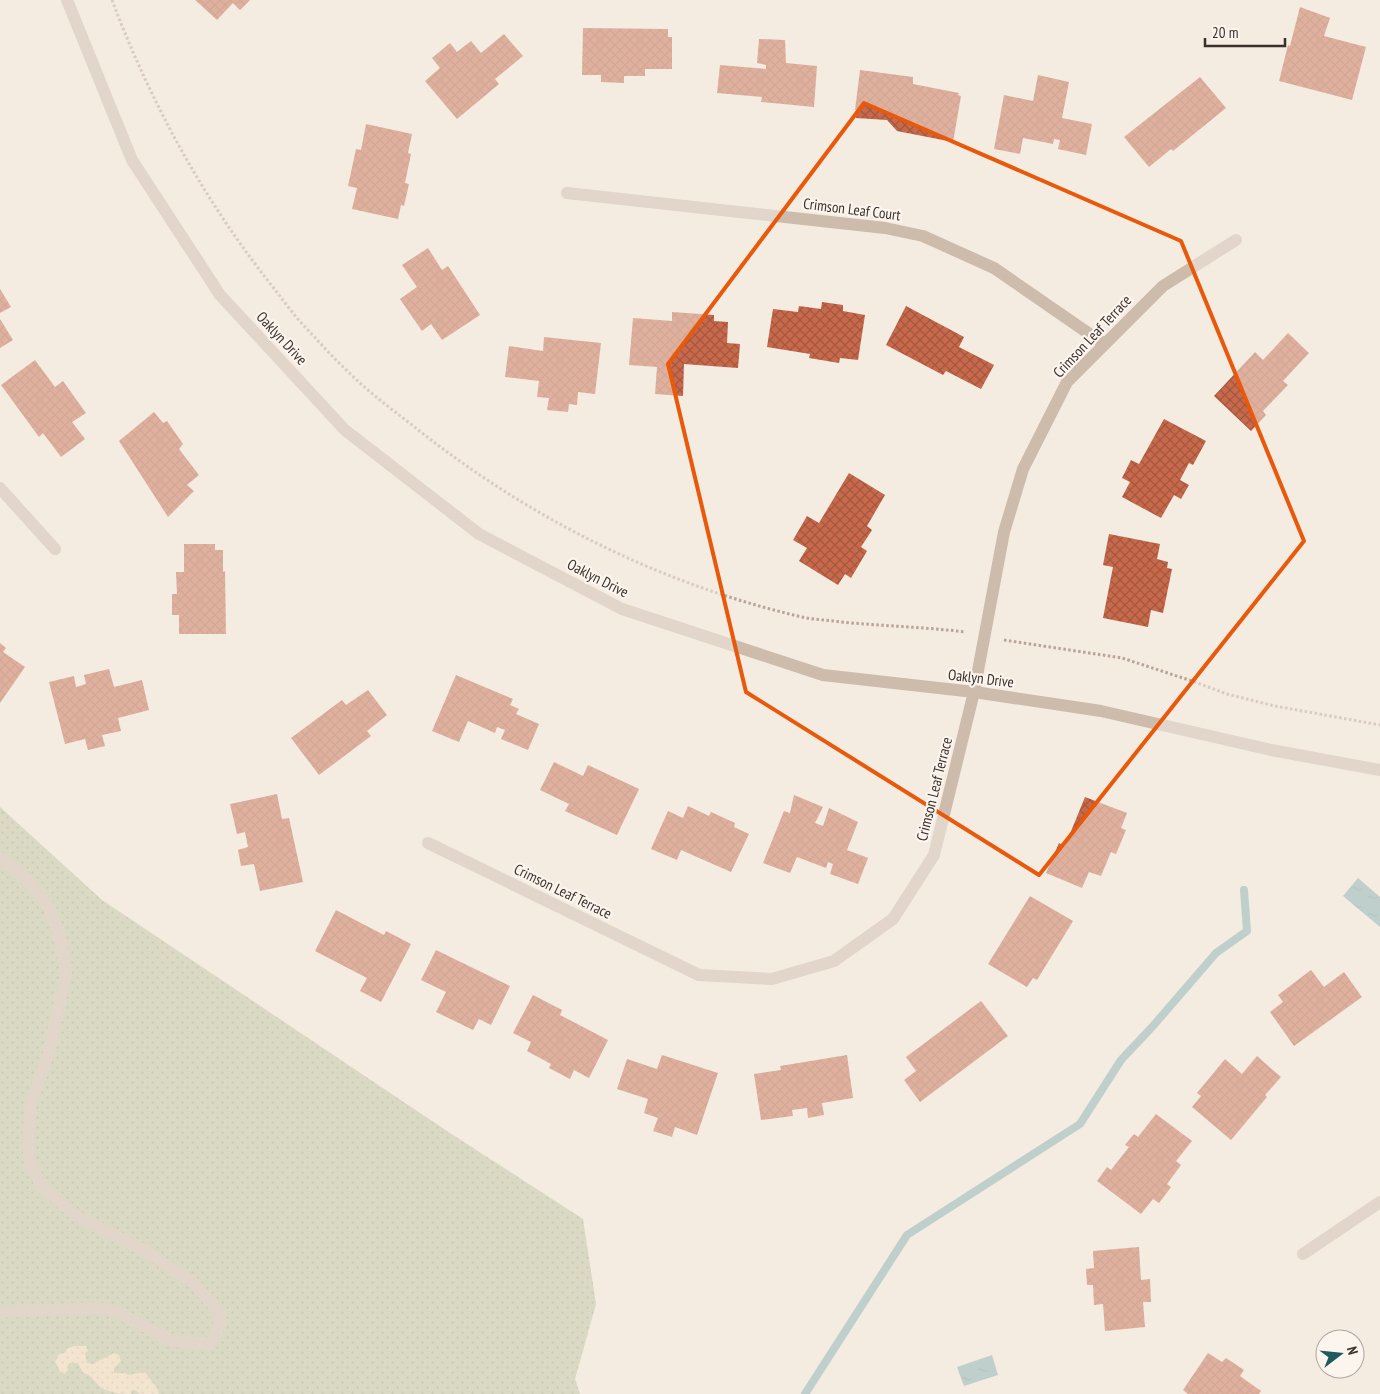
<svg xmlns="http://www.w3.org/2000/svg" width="1380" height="1394" font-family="'PT Sans Narrow',sans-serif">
	<defs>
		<pattern id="grass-dots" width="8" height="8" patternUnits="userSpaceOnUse" patternTransform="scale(1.25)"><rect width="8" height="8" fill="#b8c4a0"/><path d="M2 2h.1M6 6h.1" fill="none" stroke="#97a083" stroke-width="1.8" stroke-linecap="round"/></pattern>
		<pattern id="sand-dots" width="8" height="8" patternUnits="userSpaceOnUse" patternTransform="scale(1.25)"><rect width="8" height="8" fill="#efdcb8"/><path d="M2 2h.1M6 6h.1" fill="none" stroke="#cebd9e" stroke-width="1.8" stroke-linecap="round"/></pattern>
		<pattern id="water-ripples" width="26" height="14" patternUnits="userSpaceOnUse" patternTransform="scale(1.25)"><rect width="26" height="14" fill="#7fb0b2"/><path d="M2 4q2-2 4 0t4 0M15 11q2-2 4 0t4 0" fill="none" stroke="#699091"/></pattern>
		<pattern id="building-cross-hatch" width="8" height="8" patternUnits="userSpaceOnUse" patternTransform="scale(1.25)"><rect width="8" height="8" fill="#c8694b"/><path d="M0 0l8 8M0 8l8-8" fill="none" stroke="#a4573f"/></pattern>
	</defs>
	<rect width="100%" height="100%" fill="#f4ebe1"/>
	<polygon fill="url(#grass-dots)" points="0,807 102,900 450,1133 583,1219 596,1304 575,1379 580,1394 0,1394"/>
	<path fill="url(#sand-dots)" d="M75,1346H86L88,1351L85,1353L87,1363L93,1364L114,1353L119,1355L121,1361L114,1368V1373H125L128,1375L145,1372L157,1388L159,1394H140L135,1390H132L131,1394C122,1394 110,1393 102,1388C94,1383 93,1375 83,1373L78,1363H69L68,1366V1370L64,1374L60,1372L55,1361L57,1359L58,1355L66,1352L67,1348Z"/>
	<g fill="url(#water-ripples)">
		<polygon points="1358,878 1380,897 1380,927 1343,896"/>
		<polygon points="992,1355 998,1375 964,1386 957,1367"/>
	</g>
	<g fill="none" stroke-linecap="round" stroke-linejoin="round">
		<polyline stroke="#7fb0b2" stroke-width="8" points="805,1394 907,1235 1080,1124 1121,1060 1153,1026 1216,953 1247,931 1244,890"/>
	</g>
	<g fill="url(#building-cross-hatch)">
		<polygon points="195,0 250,0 240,10 233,3 217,20"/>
		<polygon points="1300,7 1330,18 1324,36 1366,47 1352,100 1279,81 1288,45 1290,46"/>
		<polygon points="583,28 668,29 668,37 672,37 672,69 645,69 645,76 624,76 624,83 601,82 601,75 582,75"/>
		<polygon points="504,34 523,56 495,79 499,84 457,119 425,81 440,68 432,58 450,43 457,52 471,41 481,53"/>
		<polygon points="759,39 785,40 786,63 817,66 814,107 761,102 762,97 717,93 720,65 766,69 766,65 757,63"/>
		<polygon points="860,70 913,77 913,84 959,93 958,95 961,96 953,142 897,131 887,120 856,118 857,110 855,110"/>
		<polygon points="1038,75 1069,82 1062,118 1092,124 1086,155 1058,149 1060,140 1054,139 1053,144 1023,138 1020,154 994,149 1004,95 1033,101"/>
		<polygon points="1200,77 1226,108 1173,151 1171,149 1149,167 1124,137"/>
		<polygon points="366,124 412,134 408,153 411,154 405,183 409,184 404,206 401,205 398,219 352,209 357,188 348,186 356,149 361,150"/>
		<polygon points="428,248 442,270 448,266 480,315 442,340 431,324 422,331 400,299 417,287 402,265"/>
		<polygon points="0,289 11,307 0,313"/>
		<polygon points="822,302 843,305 843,311 865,315 858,360 840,358 839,363 809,358 810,354 767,347 773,309 798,312 799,306 821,309"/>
		<polygon points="906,306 964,337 959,347 994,365 981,389 946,371 943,375 886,345"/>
		<polygon points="672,312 714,315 714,321 728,322 727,343 740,344 738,368 684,364 683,396 655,394 657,367 629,365 633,318 672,321"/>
		<polygon points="0,319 13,340 0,348"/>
		<polygon points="1288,333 1309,353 1283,381 1288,385 1263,411 1266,415 1251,431 1214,396 1255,352 1263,360"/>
		<polygon points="544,337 601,343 595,394 578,392 577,405 569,404 568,412 547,410 549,398 537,397 539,381 505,377 509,346 543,351"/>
		<polygon points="35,360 55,387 63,381 86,413 72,422 85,439 61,457 43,433 39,437 1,385"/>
		<polygon points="154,412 163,423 167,421 183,444 179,449 199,475 187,485 194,491 168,517 119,441"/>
		<polygon points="1164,419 1206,441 1193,465 1189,463 1180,480 1189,485 1181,499 1174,495 1161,518 1122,497 1130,482 1122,478 1131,460 1139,464"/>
		<polygon points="849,473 885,495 867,526 872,530 861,547 867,551 851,578 845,574 838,585 799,561 807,548 793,540 807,516 819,523"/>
		<polygon points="1109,534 1160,544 1157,559 1168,562 1167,568 1172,569 1163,613 1151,610 1148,627 1103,618 1113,567 1103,565"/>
		<polygon points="184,544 215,544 215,550 223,550 223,572 225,571 226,634 179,634 179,615 172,615 172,594 177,594 176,572 184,572"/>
		<polygon points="0,643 6,648 3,652 25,667 0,703"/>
		<polygon points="109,669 114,687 142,680 149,710 118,718 121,731 102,735 105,746 88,750 85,739 65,744 49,682 74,676 76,687 86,684 84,675"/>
		<polygon points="456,675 513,699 510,705 519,709 516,714 539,724 528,750 501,739 505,730 497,727 495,733 468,721 459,742 432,731"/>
		<polygon points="368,690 387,715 367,731 371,736 319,775 291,738 342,700 346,705"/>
		<polygon points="554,762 583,776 588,765 639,789 617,835 565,811 569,804 540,790"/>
		<polygon points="277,794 282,819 289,818 303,882 260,891 254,864 241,866 238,850 248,847 245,832 237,834 230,804"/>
		<polygon points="794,795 823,807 815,823 823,826 829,808 858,822 847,850 868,858 858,884 830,874 833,864 828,862 826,868 797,857 790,873 763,863 784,811 790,813"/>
		<polygon points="1085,797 1127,813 1121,828 1126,830 1116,854 1111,852 1101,876 1089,872 1082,888 1046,873 1059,843 1065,846"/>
		<polygon points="688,806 709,816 711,812 735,823 734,827 749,834 731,872 681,850 677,860 651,849 668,811 683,818"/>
		<polygon points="1030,896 1073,921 1037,980 1033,978 1027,987 988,964"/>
		<polygon points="336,910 384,935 386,931 411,944 381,1002 360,991 367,978 315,951"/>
		<polygon points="436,950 510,986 491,1025 479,1019 473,1030 436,1012 446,992 421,980"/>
		<polygon points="1311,970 1324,987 1344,972 1362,997 1294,1046 1270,1012 1283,1002 1278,995"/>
		<polygon points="533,995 562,1010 560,1015 608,1040 589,1078 574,1070 570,1079 549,1068 551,1064 527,1051 531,1042 513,1033"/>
		<polygon points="981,1001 1008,1036 920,1102 904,1080 916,1071 906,1057"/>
		<polygon points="662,1055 718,1073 697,1135 675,1127 672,1137 653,1131 658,1118 644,1113 648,1099 617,1089 627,1059 657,1069"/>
		<polygon points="847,1055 853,1098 822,1103 824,1115 808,1118 807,1108 792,1110 793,1116 761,1120 754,1074 781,1070 780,1066"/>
		<polygon points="1257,1056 1281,1077 1265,1095 1267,1097 1231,1140 1192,1107 1201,1096 1197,1093 1225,1059 1242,1074"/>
		<polygon points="1156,1114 1192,1141 1176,1161 1181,1165 1167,1184 1171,1187 1159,1203 1153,1199 1141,1214 1097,1181 1107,1167 1111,1170 1129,1147 1125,1145 1134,1134 1138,1137"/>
		<polygon points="1139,1247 1141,1280 1150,1279 1151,1302 1143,1302 1145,1327 1105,1331 1103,1304 1094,1305 1093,1285 1087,1285 1086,1269 1094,1268 1093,1251"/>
		<polygon points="1208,1353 1222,1362 1226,1358 1244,1370 1240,1376 1261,1391 1259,1394 1188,1394 1183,1390"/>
	</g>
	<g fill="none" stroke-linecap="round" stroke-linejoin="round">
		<g stroke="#b9a596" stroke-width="3" stroke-dasharray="2.5 2.5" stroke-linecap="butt">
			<path d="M112,0C151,104 206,204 276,291C286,304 296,318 308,330C327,351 347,372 368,390C384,404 401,416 417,429C531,519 660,584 802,617C815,620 828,620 841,622C883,626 924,627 966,632"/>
			<polyline points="1004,640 1122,658 1192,681 1227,694 1275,706 1380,725"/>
		</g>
		<polyline stroke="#cdbbac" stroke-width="12" points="0,857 29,881 48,906 61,940 66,974 49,1052 31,1103 28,1138 30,1163 42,1187 61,1203 79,1218 142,1249 192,1282 213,1305 220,1315 217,1333 210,1344 170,1341 145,1326 119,1313 98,1308 0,1312"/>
		<g stroke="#cdbbac" stroke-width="12">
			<polyline points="567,193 885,228 923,236 994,268 1104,344"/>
			<polyline points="0,488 55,549"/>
			<polyline points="428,843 699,975 772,979 834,961 893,919 934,855 974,692 1004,532 1023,469 1067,382 1163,286 1236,240"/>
			<polyline points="1303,1254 1380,1202"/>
		</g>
		<polyline stroke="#cdbbac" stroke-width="12" points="67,0 132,160 220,295 345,430 479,534 622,609 823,675 974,692 1101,711 1271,750 1380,770"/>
	</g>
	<path d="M0 0H1380V1394H0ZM864,103L1181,241L1304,541L1039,875L746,692L668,364Z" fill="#f4ebe1" fill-opacity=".55" fill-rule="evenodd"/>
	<path fill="none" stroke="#e8590c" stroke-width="4" stroke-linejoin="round" d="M864,103L1181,241L1304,541L1039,875L746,692L668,364Z"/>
	<g text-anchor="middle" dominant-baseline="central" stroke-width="4.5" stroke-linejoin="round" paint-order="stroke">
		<g font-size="15" fill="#3b302b" stroke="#fbf5ee">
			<text transform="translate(852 209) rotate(7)">Crimson Leaf Court</text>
			<text transform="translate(1092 336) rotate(-47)">Crimson Leaf Terrace</text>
			<text transform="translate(282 338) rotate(47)">Oaklyn Drive</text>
			<text transform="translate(598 578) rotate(27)">Oaklyn Drive</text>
			<text transform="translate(981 678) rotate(7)">Oaklyn Drive</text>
			<text transform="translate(934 789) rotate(-76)">Crimson Leaf Terrace</text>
			<text transform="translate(563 891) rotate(26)">Crimson Leaf Terrace</text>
		</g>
	</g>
	<g transform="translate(1340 1354) rotate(74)"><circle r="24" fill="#fbf5ee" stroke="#aea6a0"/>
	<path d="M0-4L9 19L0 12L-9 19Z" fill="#1f5a5e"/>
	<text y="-8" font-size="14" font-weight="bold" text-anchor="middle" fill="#3b302b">N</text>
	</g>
	<path d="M1205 38v8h80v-8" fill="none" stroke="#3b302b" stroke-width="2.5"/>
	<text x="1212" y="38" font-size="15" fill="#3b302b" stroke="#fbf5ee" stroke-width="4" paint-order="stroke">20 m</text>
</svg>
